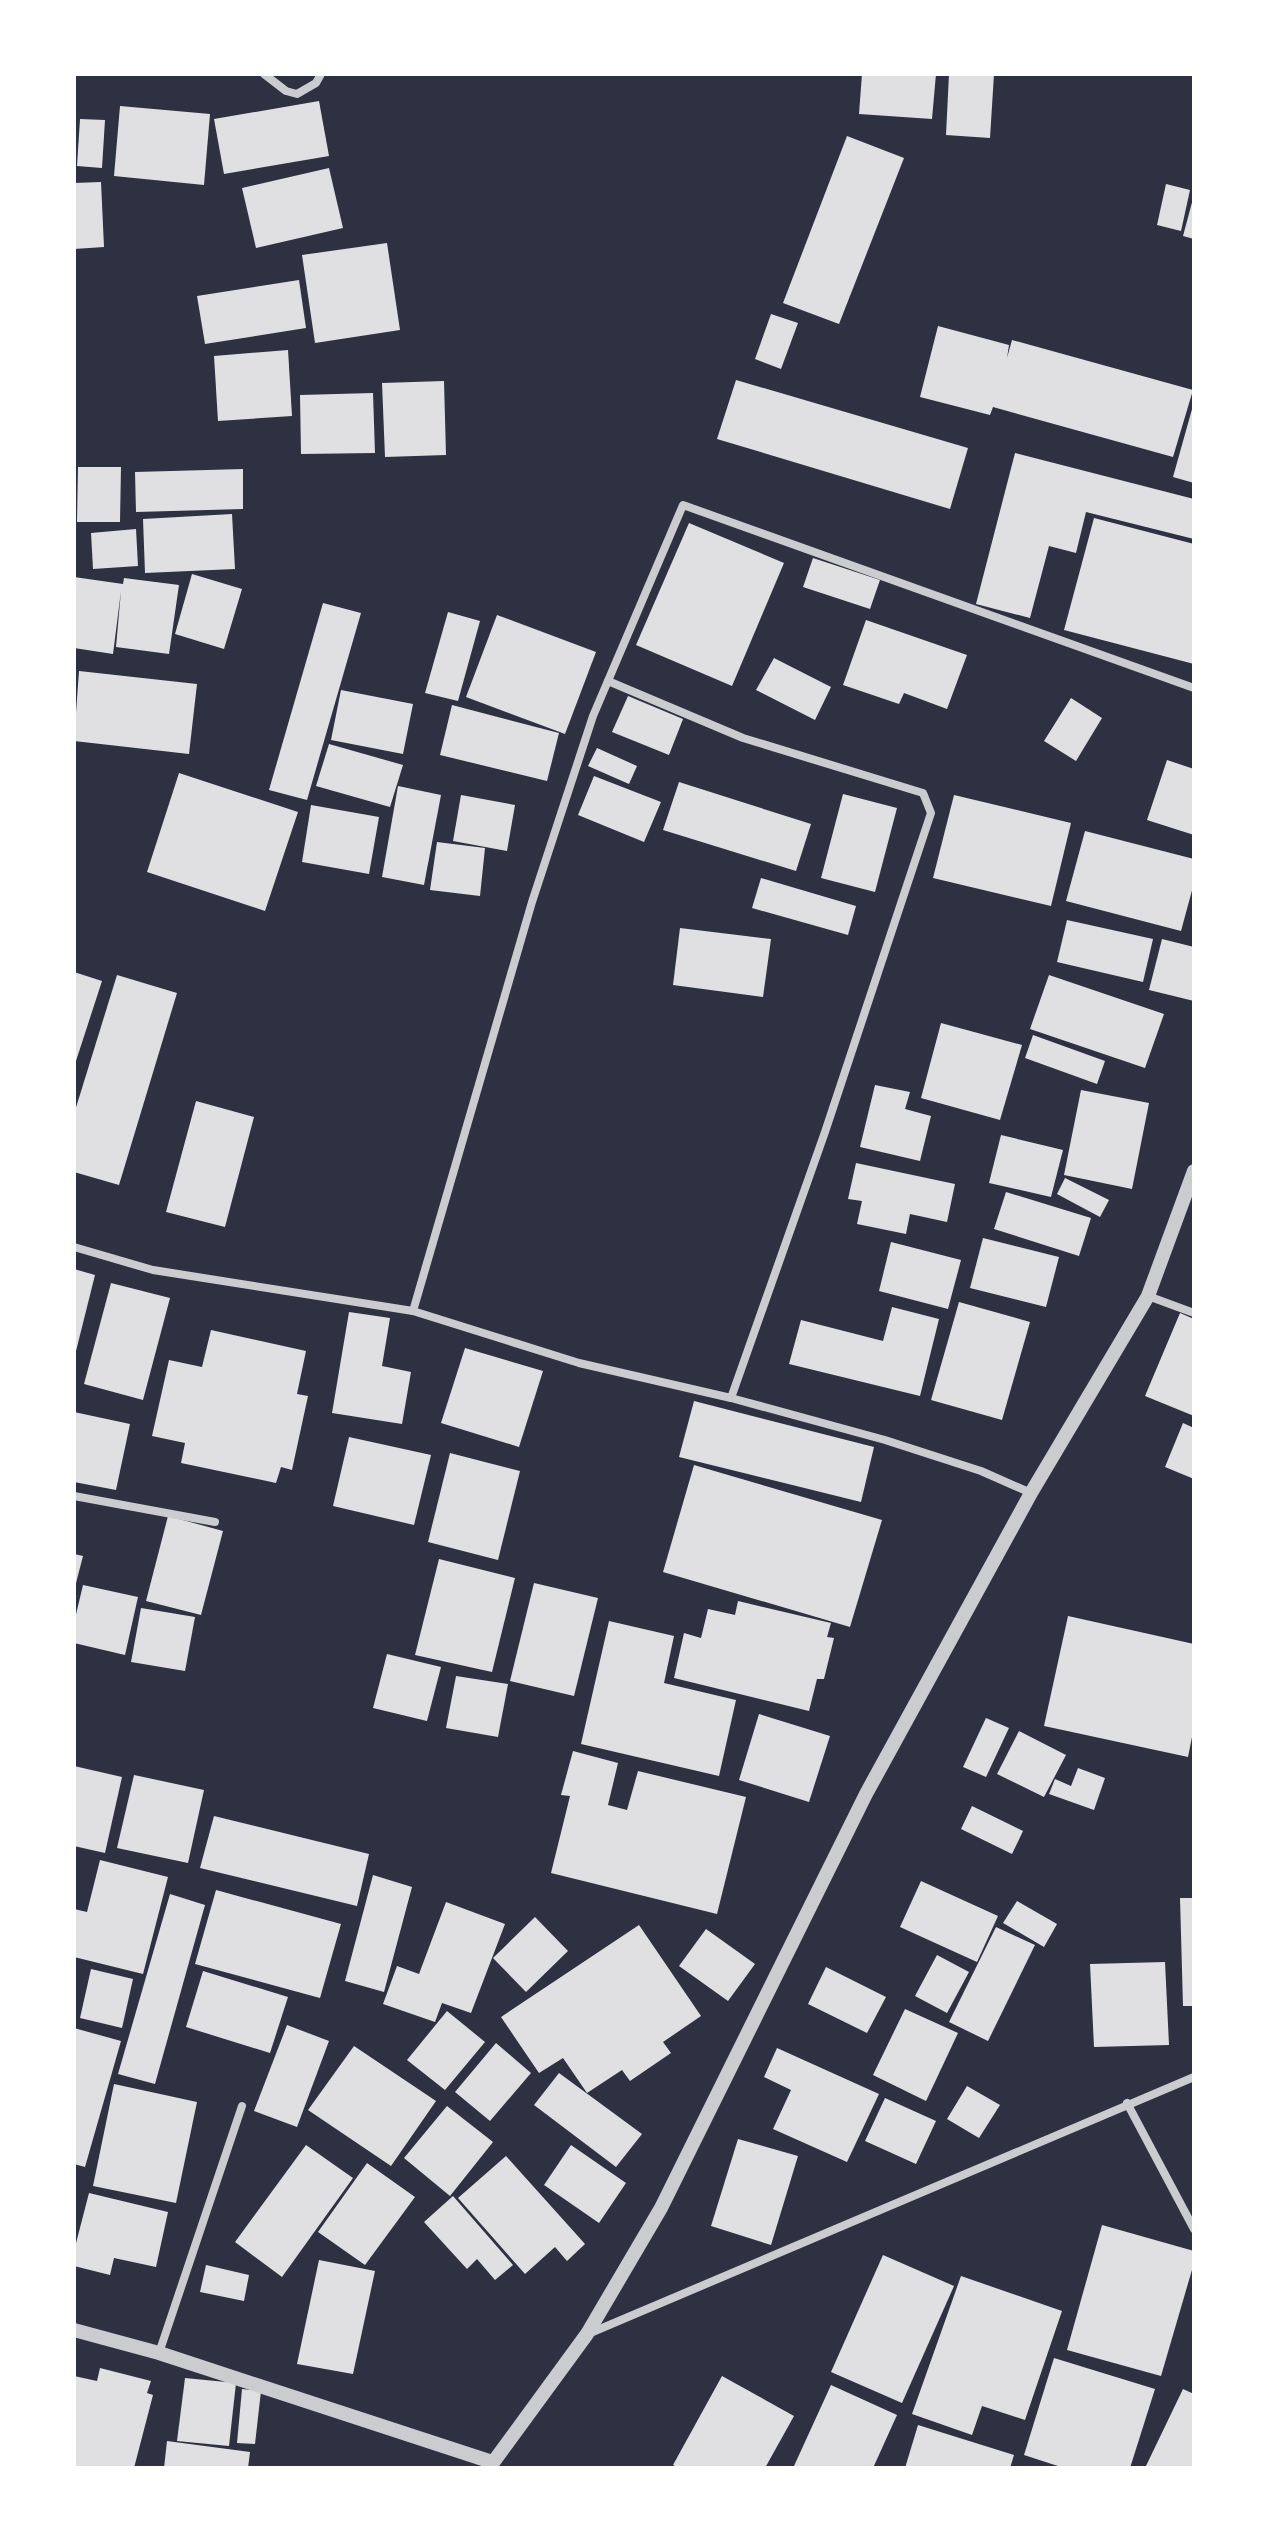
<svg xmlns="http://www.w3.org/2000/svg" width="1268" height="2542" font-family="'IBM Plex Sans',sans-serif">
	<rect width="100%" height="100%" fill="#2d3142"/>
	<g fill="#e0e0e3">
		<polygon points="862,74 936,74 932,119 859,114"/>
		<polygon points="949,74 994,74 990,138 946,135"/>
		<polygon points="319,101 329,156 224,174 214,119"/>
		<polygon points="120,106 210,114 204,185 114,176"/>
		<polygon points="80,119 105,120 102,168 77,166"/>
		<polygon points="847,136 904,158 839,324 783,303"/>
		<polygon points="329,168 343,228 256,248 242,188"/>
		<polygon points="101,182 104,247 74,249 74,183"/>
		<polygon points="1166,184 1190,190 1181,231 1157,225"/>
		<polygon points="1194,195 1194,239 1183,236"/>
		<polygon points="387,243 400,330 315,343 302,255"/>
		<polygon points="299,280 306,328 205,344 197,296"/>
		<polygon points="771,314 798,323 781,369 755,359"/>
		<polygon points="938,326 1009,345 1007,358 1012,340 1193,390 1173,457 993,407 990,415 920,397"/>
		<polygon points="288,350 292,416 218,421 214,356"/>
		<polygon points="736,380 968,448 950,509 717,439"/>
		<polygon points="444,381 446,455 385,457 382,383"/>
		<polygon points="373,393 375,453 301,454 300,395"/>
		<polygon points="1194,402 1194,483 1173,477"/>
		<polygon points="1015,453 1194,499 1194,539 1086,512 1076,553 1049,546 1030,618 976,604"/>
		<polygon points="78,467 121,467 120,522 77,522"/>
		<polygon points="243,469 243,509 136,512 135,472"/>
		<polygon points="232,514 235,569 145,573 143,519"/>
		<polygon points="1094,518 1194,544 1194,664 1064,630"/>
		<polygon points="689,523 784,563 732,686 636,645"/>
		<polygon points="136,529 138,566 93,569 91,533"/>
		<polygon points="813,558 880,580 870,609 803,587"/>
		<polygon points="192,574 242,589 224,649 175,634"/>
		<polygon points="74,577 123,584 124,578 179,585 169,654 116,647 121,591 113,654 74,648"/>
		<polygon points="323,603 361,613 307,800 269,790"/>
		<polygon points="448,612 480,621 458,701 425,693"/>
		<polygon points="497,615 596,652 565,734 466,697"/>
		<polygon points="866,620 967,655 947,709 904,693 899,704 843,685"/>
		<polygon points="774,658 831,687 815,720 756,690"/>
		<polygon points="79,671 197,684 189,754 74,741"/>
		<polygon points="341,690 413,704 403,754 331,740"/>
		<polygon points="628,696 683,719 669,755 612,732"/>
		<polygon points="1071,698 1102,718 1076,761 1044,741"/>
		<polygon points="452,705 559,733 547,781 440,755"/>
		<polygon points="329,744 403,765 390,807 316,786"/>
		<polygon points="597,748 637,766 629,784 588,766"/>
		<polygon points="1167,760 1194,769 1194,835 1147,820"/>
		<polygon points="179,773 298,812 265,911 147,872"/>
		<polygon points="594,776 661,802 644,842 578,815"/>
		<polygon points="679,782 811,824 796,871 663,830"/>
		<polygon points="398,786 441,795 424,885 382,877"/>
		<polygon points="843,794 897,808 875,892 821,878"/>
		<polygon points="461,795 515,805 507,851 453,841"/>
		<polygon points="954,795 1071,823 1051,906 933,878"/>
		<polygon points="311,805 379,817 369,874 302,862"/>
		<polygon points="1085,831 1194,859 1194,883 1181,931 1066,901"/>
		<polygon points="437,842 485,848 480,896 430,890"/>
		<polygon points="761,878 856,906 848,935 752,908"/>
		<polygon points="1067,920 1153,939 1143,982 1057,962"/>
		<polygon points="680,928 771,939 763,997 673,985"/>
		<polygon points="1162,939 1194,947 1194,1001 1149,990"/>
		<polygon points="74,972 102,981 75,1064 74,1064"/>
		<polygon points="117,975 177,993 119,1185 74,1172 74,1114"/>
		<polygon points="1049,975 1164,1014 1145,1068 1030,1029"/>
		<polygon points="941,1023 1022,1045 1000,1120 921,1098"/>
		<polygon points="1033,1035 1105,1061 1097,1084 1025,1058"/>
		<polygon points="875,1085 910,1092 905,1109 931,1116 920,1161 860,1147"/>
		<polygon points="1081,1090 1149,1103 1132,1189 1064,1175"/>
		<polygon points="196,1101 254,1117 225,1227 166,1212"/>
		<polygon points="1001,1135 1063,1150 1051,1197 989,1183"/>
		<polygon points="856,1163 955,1184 947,1222 910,1214 906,1234 857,1224 862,1201 848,1199"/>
		<polygon points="1065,1178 1109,1200 1100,1217 1057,1194"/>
		<polygon points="1006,1192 1091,1218 1079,1256 994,1229"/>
		<polygon points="983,1238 1059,1257 1046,1307 970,1288"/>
		<polygon points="891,1242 961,1260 948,1309 879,1291"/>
		<polygon points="74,1269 95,1275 75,1355 74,1355"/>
		<polygon points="111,1283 170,1298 143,1400 84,1384"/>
		<polygon points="959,1302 1030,1322 1002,1420 931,1400"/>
		<polygon points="892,1307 939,1319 920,1396 789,1364 801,1320 883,1341"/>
		<polygon points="349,1312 390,1318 382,1366 411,1372 402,1424 332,1413"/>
		<polygon points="1180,1313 1194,1319 1194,1416 1145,1396"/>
		<polygon points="211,1330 306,1351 297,1394 308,1396 292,1470 281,1467 276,1483 181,1463 185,1443 152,1436 169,1360 202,1367"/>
		<polygon points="465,1348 543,1371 519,1447 441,1423"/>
		<polygon points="694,1401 874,1447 861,1502 679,1457"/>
		<polygon points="74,1412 130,1424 116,1490 74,1482"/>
		<polygon points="1183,1423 1194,1428 1194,1479 1165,1467"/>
		<polygon points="349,1437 431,1455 414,1525 333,1506"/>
		<polygon points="450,1453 520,1471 498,1560 428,1542"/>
		<polygon points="694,1465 882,1520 850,1627 663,1572"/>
		<polygon points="168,1516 223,1531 201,1615 146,1601"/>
		<polygon points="74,1554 83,1556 75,1587 74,1587"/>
		<polygon points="439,1559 515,1578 492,1672 415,1655"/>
		<polygon points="534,1583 598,1598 574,1696 510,1681"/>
		<polygon points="83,1585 138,1597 125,1655 74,1643 74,1623"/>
		<polygon points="738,1601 831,1623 827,1637 834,1638 824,1679 817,1679 809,1711 674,1678 684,1633 701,1638 708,1609 735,1615"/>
		<polygon points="141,1608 195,1617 185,1671 131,1662"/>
		<polygon points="1068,1616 1194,1644 1194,1727 1188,1757 1044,1726"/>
		<polygon points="609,1621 674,1636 664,1683 736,1700 719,1776 581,1744"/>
		<polygon points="387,1654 441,1667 427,1721 373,1708"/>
		<polygon points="456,1676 508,1684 498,1737 446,1728"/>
		<polygon points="759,1714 830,1736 809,1802 739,1780"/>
		<polygon points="986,1718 1009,1728 986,1777 963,1767"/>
		<polygon points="1019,1731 1066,1755 1044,1797 997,1774"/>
		<polygon points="573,1751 618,1763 608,1805 627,1810 638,1771 746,1797 717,1914 551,1873 570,1796 561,1795"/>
		<polygon points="74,1766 122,1777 105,1853 74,1846"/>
		<polygon points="1078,1768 1105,1778 1094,1810 1049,1794 1055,1779 1071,1786"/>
		<polygon points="134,1775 204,1790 188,1863 117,1848"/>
		<polygon points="972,1806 1023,1831 1012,1854 961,1829"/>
		<polygon points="214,1816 369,1854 357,1906 200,1868"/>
		<polygon points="100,1860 168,1877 143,1974 74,1957 74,1909 87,1912"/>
		<polygon points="373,1875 412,1887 384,1992 345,1981"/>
		<polygon points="921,1881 998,1916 977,1962 900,1927"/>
		<polygon points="216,1890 341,1924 320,1998 195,1964"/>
		<polygon points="170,1894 205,1905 155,2084 118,2074"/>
		<polygon points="1180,1898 1194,1898 1194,2006 1183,2006"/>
		<polygon points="1017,1901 1057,1924 1044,1947 1003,1923"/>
		<polygon points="446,1902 505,1924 471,2013 442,2003 435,2022 383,2004 397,1966 419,1974"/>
		<polygon points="535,1917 568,1951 526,1992 493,1958"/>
		<polygon points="639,1925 701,2016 663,2042 671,2053 630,2081 622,2070 587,2093 563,2058 539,2073 501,2017"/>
		<polygon points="996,1927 1035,1945 988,2041 949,2022"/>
		<polygon points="706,1929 755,1964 728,2001 679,1966"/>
		<polygon points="937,1955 969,1972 947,2013 915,1996"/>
		<polygon points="1165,1962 1169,2045 1094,2047 1090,1964"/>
		<polygon points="826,1967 886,1997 867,2033 808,2004"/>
		<polygon points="91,1969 133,1979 122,2028 80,2018"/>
		<polygon points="203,1971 288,1997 270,2053 186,2027"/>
		<polygon points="905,2009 958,2033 926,2101 873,2075"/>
		<polygon points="447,2011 485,2042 445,2090 407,2060"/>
		<polygon points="287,2025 329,2041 297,2127 254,2111"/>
		<polygon points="74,2028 121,2041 85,2167 74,2164"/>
		<polygon points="496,2043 531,2073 490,2121 455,2092"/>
		<polygon points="354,2046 436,2101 391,2166 308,2110"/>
		<polygon points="777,2048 879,2094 847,2162 773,2129 791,2090 764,2077"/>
		<polygon points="559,2073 642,2134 616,2167 534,2105"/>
		<polygon points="114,2084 197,2102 176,2203 93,2186"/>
		<polygon points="967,2086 1000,2105 979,2138 947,2119"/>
		<polygon points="885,2098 936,2121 916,2164 865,2141"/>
		<polygon points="447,2106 493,2142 450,2196 404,2158"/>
		<polygon points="738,2139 798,2156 771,2245 711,2226"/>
		<polygon points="306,2145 353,2178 282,2277 235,2242"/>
		<polygon points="571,2145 626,2183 599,2223 544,2185"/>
		<polygon points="506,2156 585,2244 567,2261 555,2247 525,2274 458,2198"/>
		<polygon points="367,2163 415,2197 365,2265 318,2232"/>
		<polygon points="89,2193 168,2212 156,2267 114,2258 110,2275 74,2266 74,2251"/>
		<polygon points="453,2196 513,2265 495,2280 477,2259 467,2269 424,2222"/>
		<polygon points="1102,2225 1194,2251 1194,2263 1161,2376 1067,2350"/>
		<polygon points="883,2255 954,2286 902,2403 831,2372"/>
		<polygon points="319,2260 375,2271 353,2374 297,2364"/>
		<polygon points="206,2265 249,2275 244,2301 200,2292"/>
		<polygon points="961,2276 1062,2311 1025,2420 982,2406 972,2435 912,2414"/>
		<polygon points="1054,2358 1155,2389 1130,2468 1064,2468 1024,2455"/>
		<polygon points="100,2368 151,2381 147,2393 153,2395 134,2468 74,2468 74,2376 97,2381"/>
		<polygon points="722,2376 794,2416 765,2468 679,2468 673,2465"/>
		<polygon points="185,2378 236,2383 229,2446 177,2441"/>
		<polygon points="831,2385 897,2415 873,2468 794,2466"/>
		<polygon points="242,2389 261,2391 255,2444 237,2443"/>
		<polygon points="1183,2389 1194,2394 1194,2468 1145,2468"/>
		<polygon points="918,2425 1014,2455 1010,2468 905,2468"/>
		<polygon points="167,2441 250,2452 248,2468 164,2468"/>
	</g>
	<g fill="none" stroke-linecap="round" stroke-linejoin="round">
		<g stroke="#caccd0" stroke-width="8">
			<polyline points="264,74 286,91 297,94 316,83 321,74"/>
			<polyline points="608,681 743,738 923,793 931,813 825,1132 731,1398"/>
			<polyline points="74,1247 153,1270 413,1311 579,1363 731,1398 885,1440 981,1471 1031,1493"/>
			<polyline points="1148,1296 1194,1313"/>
			<polyline points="413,1311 532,902 593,716 683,505 1194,688"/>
			<polyline points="74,1496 215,1522"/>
			<polyline points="1127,2103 1194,2229"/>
			<polyline points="588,2334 1194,2077"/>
			<polyline points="159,2353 242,2106"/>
		</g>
		<g stroke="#caccd0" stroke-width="14">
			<polyline points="74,2330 159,2353 492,2462"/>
			<polyline points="489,2468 587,2334 661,2208 866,1794 1031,1493 1148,1296 1194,1171"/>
		</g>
	</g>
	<rect width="1268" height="2542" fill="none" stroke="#ffffff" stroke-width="152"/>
</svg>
